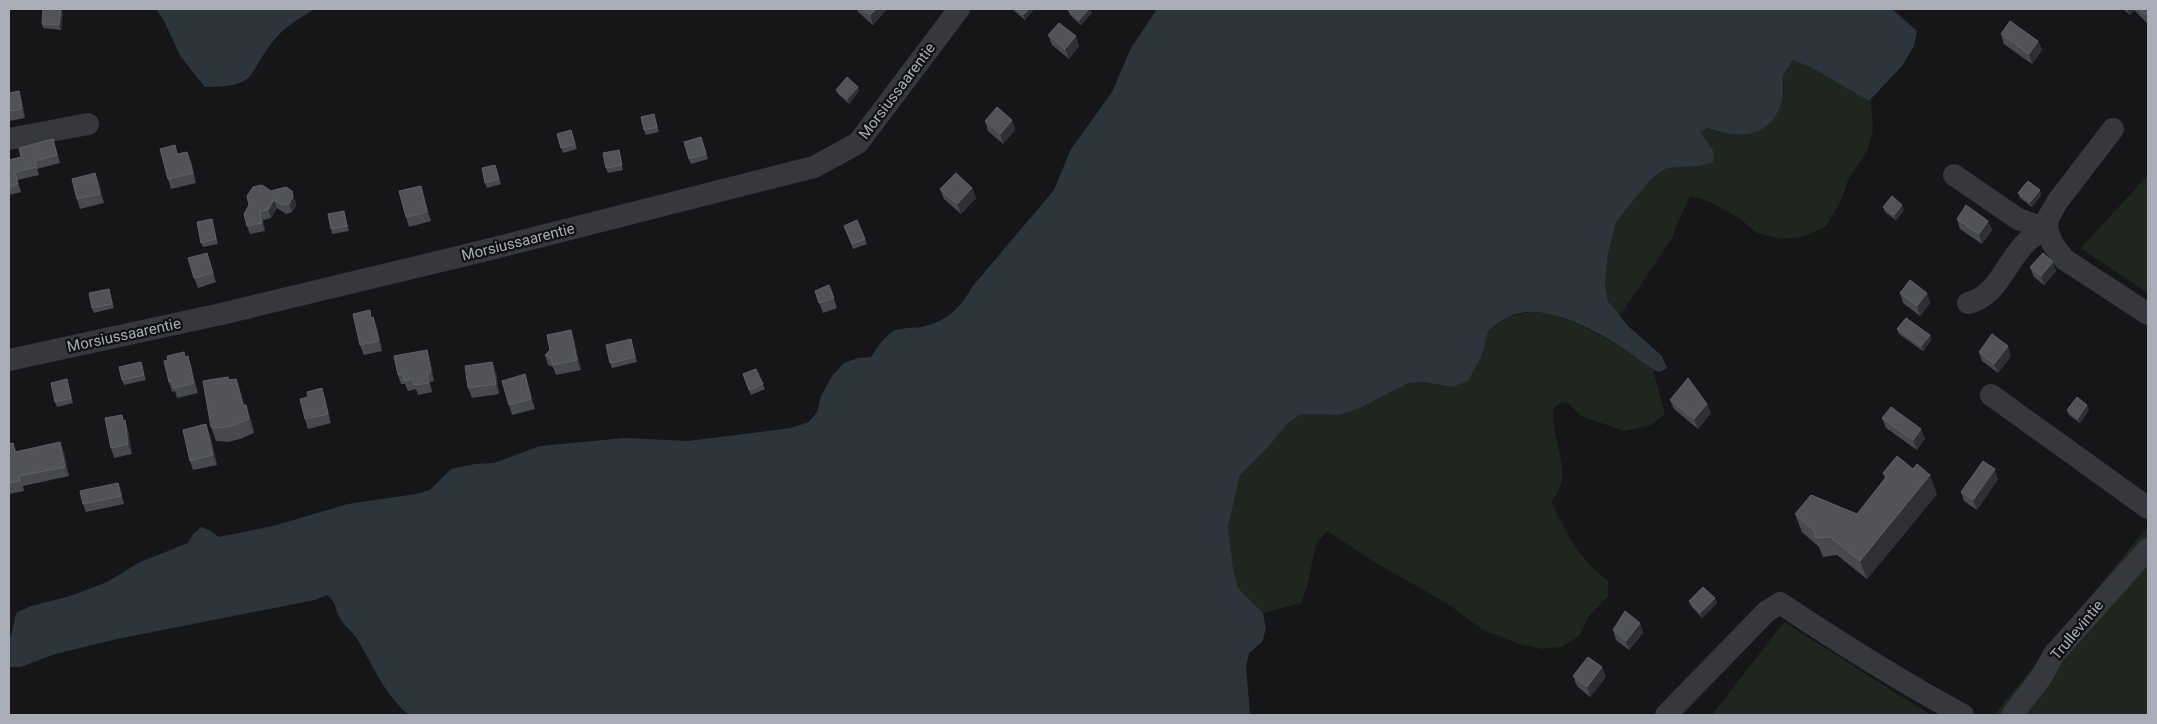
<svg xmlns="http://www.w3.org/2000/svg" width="2157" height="724" font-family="Roboto,sans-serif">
	<rect width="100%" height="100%" fill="#161618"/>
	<g fill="#1e261f">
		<polygon points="1793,60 1812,68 1869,101 1871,100 1873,129 1868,149 1848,180 1841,201 1826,226 1803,237 1781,239 1757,233 1739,218 1711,202 1690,196 1674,231 1674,235 1619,317 1608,300 1605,285 1608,254 1616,222 1651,179 1667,168 1699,166 1714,152 1699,132 1708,128 1721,133 1784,94 1783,76"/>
		<polygon points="2148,175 2148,293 2081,248"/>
		<path d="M1530,312L1552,314L1579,324L1625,349L1653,370L1665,414L1649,426L1624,431L1581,416L1569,404L1562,402L1554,408C1549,441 1577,473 1551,502C1568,536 1577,556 1608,581V596L1589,616L1579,636L1562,647L1542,649L1519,644L1483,630L1445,602L1376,563L1327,531L1316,544L1307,587L1301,603L1263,613L1238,588L1233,568L1228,527L1240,475L1270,445L1287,424L1301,414L1362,407L1409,383L1423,382L1442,386L1488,332L1507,317Z"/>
		<polygon points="2148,526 2148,715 1994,715"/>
		<polygon points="1784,622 1931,715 1712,715"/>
	</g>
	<g fill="#2c353c">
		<path d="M156,9H315C302,17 285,26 275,39C245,75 261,86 205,87L181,57L164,21Z"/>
		<path d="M1157,9H1892L1917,31L1914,46L1902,66L1869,101L1812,68L1793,60C1790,65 1785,71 1783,77C1782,83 1784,90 1783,96C1775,136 1742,141 1708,128L1700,132L1714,152L1713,162L1699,166L1667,168L1651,179L1616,222L1608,254L1605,285L1608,301L1628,326L1662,356L1667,368L1660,372L1656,371C1645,365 1635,356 1624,349C1595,330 1541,299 1506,318C1500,321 1493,327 1488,332L1482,355L1468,381L1452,387L1423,382L1409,383L1362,407L1339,415L1301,414L1287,424L1270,445L1240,475L1228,527L1233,568L1238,588L1263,613L1266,629L1262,642L1249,653L1246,666L1250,715H409C385,695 374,668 359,642C354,633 345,627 340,618C333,607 339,605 327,595L315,600L117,639L55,654L21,667H9V638L11,636L16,613L31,606L70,596L107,582L140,562L188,543L193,534L201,527L209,530L219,537L273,526L348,504L416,494L430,490L451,469L475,464L494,463L540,446L624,438L688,441L791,428L809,422L817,412L821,396L832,376L844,363L858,358L871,357C876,350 881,341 888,335C899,325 913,330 925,326C947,321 962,306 972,287L1054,190L1071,149L1112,92L1131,48Z"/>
	</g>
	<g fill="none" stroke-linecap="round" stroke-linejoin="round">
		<g stroke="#37383d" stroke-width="22">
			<polyline points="2113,129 2057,202 2048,218 2047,229 2052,243 2064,259 2148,314"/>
			<polyline points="9,139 88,124"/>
			<polyline points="1954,175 2018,219 2047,229"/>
			<path d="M1968,303C2005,295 2008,243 2047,229"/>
			<polyline points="9,360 221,314 487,250 814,167 858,143 959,9"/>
			<polyline points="1991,395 2148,508"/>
			<path d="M1666,715L1767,611L1780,603C1840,643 1900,681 1963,715"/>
			<polyline points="2012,715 2042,676 2054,654 2148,549"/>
		</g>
	</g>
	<g fill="#47494d">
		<polygon points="857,9 887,9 873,25 858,12"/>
		<polygon points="1012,9 1034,9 1025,20"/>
		<polygon points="1069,9 1090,9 1092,13 1081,25 1070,15 1068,10"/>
		<polygon points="2123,9 2148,9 2148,24 2134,10 2130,15"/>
		<polygon points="63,12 61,30 43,28 42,24"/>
		<polygon points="2001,34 2038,41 2042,50 2032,64 2004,44"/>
		<polygon points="1048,35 1079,46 1069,59 1052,45"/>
		<polygon points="836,90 859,91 849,104 838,94"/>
		<polygon points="19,91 22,101 25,118 9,121 9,93"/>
		<polygon points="654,114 659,132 646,135 644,130"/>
		<polygon points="1012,120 1015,130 1003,144 988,131 985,121"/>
		<polygon points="571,130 577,149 563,153 561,148"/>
		<polygon points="53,139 60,163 37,169 39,175 17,180 21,192 9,195 9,160 21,157"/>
		<polygon points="703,142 708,159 691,164 689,159"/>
		<polygon points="619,150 623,170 608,173 606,168"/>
		<polygon points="191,161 196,183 171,189 168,179"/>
		<polygon points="495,165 501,184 487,188 485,183"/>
		<polygon points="95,173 99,183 104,203 80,209 77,199"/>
		<polygon points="972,188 976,198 961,214 944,199 940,189"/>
		<polygon points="2040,190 2041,195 2032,207 2020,198 2018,193"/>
		<polygon points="271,191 295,200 296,206 292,212 286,214 277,208 271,218 263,220 265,231 250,234 247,226 249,205"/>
		<polygon points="424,196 431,221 409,227 406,217"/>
		<polygon points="1883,207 1904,210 1896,220 1885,212"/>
		<polygon points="344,211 349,231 332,234 331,229"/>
		<polygon points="1957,219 1988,221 1992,230 1982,244 1960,229"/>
		<polygon points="857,220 867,244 853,249 844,226"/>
		<polygon points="213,224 218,244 203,247 201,243"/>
		<polygon points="210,262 216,282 198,288 194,278"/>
		<polygon points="2030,267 2056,271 2044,285 2034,277"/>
		<polygon points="829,285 837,308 823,313 815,291"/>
		<polygon points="109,289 114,308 94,313 92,308"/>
		<polygon points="1900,293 1927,293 1930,303 1920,316 1903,303"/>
		<polygon points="373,317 377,327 382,351 364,355 360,345"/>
		<polygon points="1897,329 1930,335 1931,340 1923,351 1899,334"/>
		<polygon points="631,339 637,362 612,368 610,363"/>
		<polygon points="574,340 581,370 556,375 553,367 548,365 545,355"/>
		<polygon points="427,350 430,360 434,381 430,382 432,392 418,395 416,389 408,391 405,384 401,384 398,375"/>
		<polygon points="1979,352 2011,356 1998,373 1982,361"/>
		<polygon points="186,357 191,366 198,393 177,398 175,391 172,392 169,382 168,360"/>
		<polygon points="492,362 496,372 499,394 472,398 468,388"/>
		<polygon points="142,367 146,380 124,385 122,380"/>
		<polygon points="756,369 765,389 751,395 743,374"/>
		<polygon points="525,374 528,384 535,409 512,415 509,405"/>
		<polygon points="228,377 229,380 236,379 241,393 244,405 251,419 254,433 240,439 228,442 216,441 211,427"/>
		<polygon points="67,379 73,403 57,407 55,402"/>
		<polygon points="325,398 331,423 308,429 305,419"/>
		<polygon points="1670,400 1711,413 1698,429 1674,409"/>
		<polygon points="2067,410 2089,410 2080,423 2069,415"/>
		<polygon points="1882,418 1925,438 1917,450 1886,428"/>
		<polygon points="124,420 125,420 128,430 132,454 114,458 111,448"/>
		<polygon points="210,434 217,465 193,470 190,461"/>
		<polygon points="13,443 16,451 64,452 69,476 23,486 24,491 9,494 9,444"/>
		<polygon points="1883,473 1937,494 1867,579 1837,555 1823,557 1819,547 1802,532 1795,514 1857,514 1885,479"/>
		<polygon points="1998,479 1977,510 1964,501 1961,492"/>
		<polygon points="118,483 121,491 124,504 86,512 83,504"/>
		<polygon points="1715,598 1717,603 1702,618 1691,606 1689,601"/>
		<polygon points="1640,623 1643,633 1629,650 1616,640 1613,630"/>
		<polygon points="1573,676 1606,677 1590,697 1577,686"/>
	</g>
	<g fill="#2f3033">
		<polygon points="61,9 63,12 61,30 59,25"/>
		<polygon points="876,9 887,9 873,25 870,15"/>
		<polygon points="1029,9 1034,9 1025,20 1023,15"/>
		<polygon points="1089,9 1090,9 1092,13 1081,25 1079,20"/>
		<polygon points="2127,9 2134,9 2134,10 2130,15"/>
		<polygon points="1076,36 1079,46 1069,59 1065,49"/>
		<polygon points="2038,41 2042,50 2032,64 2029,54"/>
		<polygon points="858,87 859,91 849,104 847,99"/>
		<polygon points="19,91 22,101 25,118 22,109"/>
		<polygon points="1012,120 1015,130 1003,144 1000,134"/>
		<polygon points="187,152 191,161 196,183 193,173"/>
		<polygon points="95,173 99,183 104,203 100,194"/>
		<polygon points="421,186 424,196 431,221 427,212"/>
		<polygon points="972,188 976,198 961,214 957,204"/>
		<polygon points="2040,190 2041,195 2032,207 2030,202"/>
		<polygon points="292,191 296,206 292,212 289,204"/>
		<polygon points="274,200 277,208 271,218 268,210"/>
		<polygon points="1902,205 1904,210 1896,220 1894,215"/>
		<polygon points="260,211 263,220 265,231 262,223"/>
		<polygon points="1988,221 1992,230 1982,244 1979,234"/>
		<polygon points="2053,262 2056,271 2044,285 2041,276"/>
		<polygon points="1927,293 1930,303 1920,316 1917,306"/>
		<polygon points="373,317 377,327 382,351 379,341"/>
		<polygon points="571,330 574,340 581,370 577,360"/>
		<polygon points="1930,335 1931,340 1923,351 1921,346"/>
		<polygon points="2008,346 2011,356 1998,373 1994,364"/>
		<polygon points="427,350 430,360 434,381 431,372"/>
		<polygon points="188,356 191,366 198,393 194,383"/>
		<polygon points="492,362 496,372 499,394 496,384"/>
		<polygon points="427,373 430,382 432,392 429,383"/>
		<polygon points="525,374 528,384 535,409 531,399"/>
		<polygon points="236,379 241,393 248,420 243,405"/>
		<polygon points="322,388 325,398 331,423 328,414"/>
		<polygon points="1707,404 1711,413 1698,429 1694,419"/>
		<polygon points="246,405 251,419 254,433 249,419"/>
		<polygon points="2087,405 2089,410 2080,423 2078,418"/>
		<polygon points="122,415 128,430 132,454 128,444"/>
		<polygon points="206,424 210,434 217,465 213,455"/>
		<polygon points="1921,429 1925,438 1917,450 1913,440"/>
		<polygon points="60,442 64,452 69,476 65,467"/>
		<polygon points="1995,469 1998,479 1977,510 1973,500"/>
		<polygon points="1930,475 1937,494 1867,579 1860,561"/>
		<polygon points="118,483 121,491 124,504 121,496"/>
		<polygon points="1715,598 1717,603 1702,618 1700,613"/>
		<polygon points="1640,623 1643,633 1629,650 1626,641"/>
		<polygon points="1602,667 1606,677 1590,697 1587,687"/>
	</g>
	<g fill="#525359" stroke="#5f6168">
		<polygon points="43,9 61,9 59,25 42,24"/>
		<polygon points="862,9 876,9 870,15"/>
		<polygon points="1016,9 1029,9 1023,15"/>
		<polygon points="1069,9 1089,9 1079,20 1068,10"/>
		<polygon points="2139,9 2148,9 2148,14 2144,14"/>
		<polygon points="2010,21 2038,41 2029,54 2001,34"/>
		<polygon points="1059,23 1076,36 1065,49 1048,35"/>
		<polygon points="847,77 858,87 847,99 836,90"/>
		<polygon points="19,91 22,109 9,111 9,93"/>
		<polygon points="997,107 1012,120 1000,134 985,121"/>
		<polygon points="654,114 657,127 644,130 641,117"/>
		<polygon points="571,130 575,144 561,148 557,134"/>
		<polygon points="701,137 706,154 689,159 684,142"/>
		<polygon points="53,139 57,155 35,161 36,167 15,172 18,184 9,187 9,160 21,157 19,148"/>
		<polygon points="175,145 177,154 187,152 193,173 168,179 160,149"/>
		<polygon points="619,150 622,165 606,168 603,153"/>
		<polygon points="495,165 499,179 485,183 482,168"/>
		<polygon points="95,173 100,194 77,199 72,179"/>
		<polygon points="956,173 972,188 957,204 940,189"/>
		<polygon points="2028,181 2040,190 2030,202 2018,193"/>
		<polygon points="262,185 271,191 286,187 292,191 293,197 289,204 283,205 274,200 268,210 260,211 262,223 247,226 244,214 249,205 247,196 253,187"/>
		<polygon points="421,186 427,212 406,217 399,191"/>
		<polygon points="1892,196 1902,205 1894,215 1883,207"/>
		<polygon points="1966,205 1988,221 1979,234 1957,219"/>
		<polygon points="344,211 347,226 331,229 328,214"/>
		<polygon points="212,219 216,239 201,243 197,222"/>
		<polygon points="857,220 865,239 852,244 844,226"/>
		<polygon points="207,253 213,273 194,278 188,258"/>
		<polygon points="2043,253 2053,262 2041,276 2030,267"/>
		<polygon points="1910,280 1927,293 1917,306 1900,293"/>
		<polygon points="829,285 834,298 819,303 815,291"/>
		<polygon points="109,289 112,304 92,308 89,293"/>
		<polygon points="370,310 371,318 373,317 379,341 360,345 353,314"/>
		<polygon points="1906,318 1930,335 1921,346 1897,329"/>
		<polygon points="571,330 577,360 553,365 551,358 545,355 550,350 547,335"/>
		<polygon points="1992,334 2008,346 1994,364 1979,352"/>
		<polygon points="631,339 635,357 610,363 606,345"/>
		<polygon points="427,350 431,372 427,373 429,383 414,385 413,379 404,381 403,374 398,375 394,356"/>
		<polygon points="184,352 185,357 188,356 194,383 174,388 172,381 169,382 164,361 168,360 167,356"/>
		<polygon points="141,362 144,375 122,380 119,367"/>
		<polygon points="492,362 496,384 468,388 465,366"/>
		<polygon points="756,369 763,384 749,390 743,374"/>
		<polygon points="525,374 531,399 509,405 502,381"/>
		<polygon points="228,377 228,380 236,379 243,405 246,405 249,419 235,425 222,428 211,427 203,381"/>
		<polygon points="1688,378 1707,404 1694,419 1670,400"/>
		<polygon points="67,379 71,398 55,402 51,383"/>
		<polygon points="322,388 328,414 305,419 300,399 308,397 307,392"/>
		<polygon points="2077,397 2087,405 2078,418 2067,410"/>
		<polygon points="1891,407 1921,429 1913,440 1882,418"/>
		<polygon points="122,415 123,421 125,420 128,444 111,448 105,418"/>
		<polygon points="206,424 213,455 190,461 183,430"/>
		<polygon points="60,442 65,467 19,476 20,481 9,483 9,444 13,443 15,452"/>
		<polygon points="1897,456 1913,469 1917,464 1930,475 1860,561 1830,537 1816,538 1814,531 1795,514 1811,495 1857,514 1887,476 1883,473"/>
		<polygon points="1983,461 1995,469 1973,500 1961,492"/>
		<polygon points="118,483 121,496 83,504 80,491"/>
		<polygon points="1703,587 1715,598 1700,613 1689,601"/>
		<polygon points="1625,611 1640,623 1626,641 1613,630"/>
		<polygon points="1588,657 1602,667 1587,687 1573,676"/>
	</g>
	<g text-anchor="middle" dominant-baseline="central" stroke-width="4.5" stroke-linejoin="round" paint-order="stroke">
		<g font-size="15" fill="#a8adb8" stroke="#111113">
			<text transform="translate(897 91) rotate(-53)">Morsiussaarentie</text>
			<text transform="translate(518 242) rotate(-14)">Morsiussaarentie</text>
			<text transform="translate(124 335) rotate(-12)">Morsiussaarentie</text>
			<text transform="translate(2077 630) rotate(-50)">Trullevintie</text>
		</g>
	</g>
	<rect width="2157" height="724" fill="none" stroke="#a8adb8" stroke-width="20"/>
</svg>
